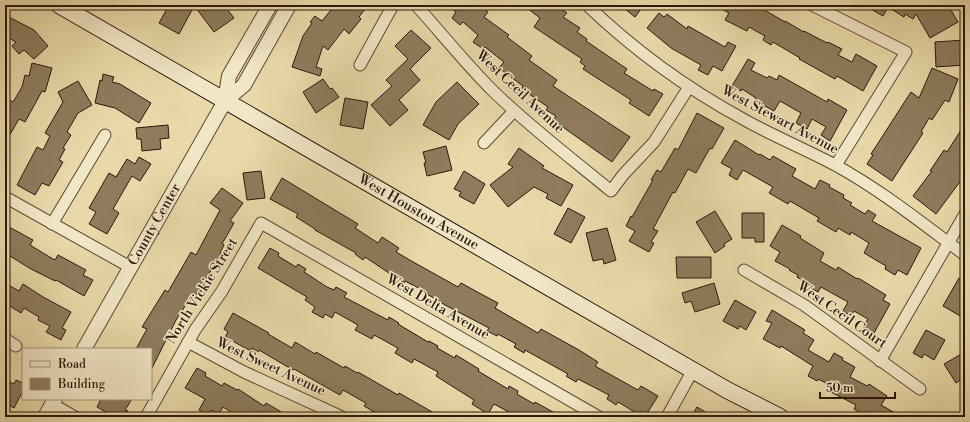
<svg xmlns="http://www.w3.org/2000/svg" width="970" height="422" font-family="'Libre Bodoni',serif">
	<rect width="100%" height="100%" fill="#e9d9a8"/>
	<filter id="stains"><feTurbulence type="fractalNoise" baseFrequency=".005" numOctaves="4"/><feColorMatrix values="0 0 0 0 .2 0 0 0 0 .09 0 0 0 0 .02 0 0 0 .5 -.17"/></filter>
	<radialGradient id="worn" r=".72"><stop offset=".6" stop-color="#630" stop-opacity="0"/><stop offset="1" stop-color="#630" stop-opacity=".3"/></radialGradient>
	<g fill="#8e7c5d" stroke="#2c180c">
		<polygon points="169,5 184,5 192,10 179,34 159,23"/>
		<polygon points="200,5 224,5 234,18 214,32 196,8"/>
		<polygon points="335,5 368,5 359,17 361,19 349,34 344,29 328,50 323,46 316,67 322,69 320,76 292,67 303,36 312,23 310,22 315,16 322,21"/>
		<polygon points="447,5 479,5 488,12 484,17 509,35 507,37 532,56 529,60 557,80 553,86 630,137 612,162 553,120 556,116 546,110 548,107 522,89 523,86 499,68 504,62 485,47 483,49 473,42 478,35 463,22 460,25 452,18 456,12"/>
		<polygon points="523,5 555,5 567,13 563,17 580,28 577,32 587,39 586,41 627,69 624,73 653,91 654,89 663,94 649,116 629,103 631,100 583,69 585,66 580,62 582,59 534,27 540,18"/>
		<polygon points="620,5 644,5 635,17"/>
		<polygon points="714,5 756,5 785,22 785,21 804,32 804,31 827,43 828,42 842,49 838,55 852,62 856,54 877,66 863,91 837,76 835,79 799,59 800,58 773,42 771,45 763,40 765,36 749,27 747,31 725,20 729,13"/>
		<polygon points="864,5 948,5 958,22 930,38 916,14 913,19 905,14 904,17 888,7 883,16"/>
		<polygon points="659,13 664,17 667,14 687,29 688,26 725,47 728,42 736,46 722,71 713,66 708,75 698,70 701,65 671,48 647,28"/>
		<polygon points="5,15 34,30 48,46 34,59 24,50 19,54 12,46 16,42 5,36"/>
		<polygon points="411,30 431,48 410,69 420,80 399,100 408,110 390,126 371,105 392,86 386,80 408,59 395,46"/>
		<polygon points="965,40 965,65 936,67 935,42"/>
		<polygon points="748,59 755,63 751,70 767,78 769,76 777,80 779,75 827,102 828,99 847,110 830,141 821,135 826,127 812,119 807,129 796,123 801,113 780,101 774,111 765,106 764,108 754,102 756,98 742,89 741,91 732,86"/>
		<polygon points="32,63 52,68 45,92 42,91 25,122 19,119 5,143 5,104 8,99 13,102 22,87 25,75 29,76"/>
		<polygon points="932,68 958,79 949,102 945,100 932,120 929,118 921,132 923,133 892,181 867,164 873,155 871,154 911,92 919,98"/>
		<polygon points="103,74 114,77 112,82 120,84 151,103 139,123 115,108 95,103 100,80 102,81"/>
		<polygon points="323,79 330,89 332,88 339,97 316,113 303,92"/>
		<polygon points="78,81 92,105 78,113 67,132 71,135 63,148 65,149 59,160 63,162 49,186 42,183 35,195 17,185 37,147 43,150 50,136 45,133 63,102 58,92"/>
		<polygon points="457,82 479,104 458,124 449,140 423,125 436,102"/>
		<polygon points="345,98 368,102 363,129 340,125"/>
		<polygon points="697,113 724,128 712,149 710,148 696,173 688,169 675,193 673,192 653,229 658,231 651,242 654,243 649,252 629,241 635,231 626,226 631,216 632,217 653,180 651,180 657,170 661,172 675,148 678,150"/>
		<polygon points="965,124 965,175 936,214 913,196 932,171 930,171 944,150 947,152"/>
		<polygon points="168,125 169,138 160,139 161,149 142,151 141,139 137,139 136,128"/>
		<polygon points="735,140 759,155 760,154 770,160 773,156 796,169 792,176 815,189 820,180 830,185 829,187 844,195 843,198 852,203 850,205 865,214 868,210 876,215 872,221 921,248 907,275 898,270 895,275 885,269 886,266 864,253 869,243 851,232 850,235 838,228 836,232 817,221 819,218 790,201 788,204 769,193 773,187 743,170 737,180 729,175 732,169 721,163"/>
		<polygon points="446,146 452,170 427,176 424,163 426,163 423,152"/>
		<polygon points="519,148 544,166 542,168 573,185 561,206 546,198 548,194 534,187 508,207 490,185 513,167 508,164"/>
		<polygon points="139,157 151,164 140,181 132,176 113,209 119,213 107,234 89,224 96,212 89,208 109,173 116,177 127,159 135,164"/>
		<polygon points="261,171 265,198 247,200 243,173"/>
		<polygon points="464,171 485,184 474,204 459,196 461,192 454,189"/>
		<polygon points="282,178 358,224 355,228 378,243 382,237 399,248 396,252 415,263 458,287 461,283 481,294 498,303 495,308 538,333 541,329 579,350 598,362 595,366 638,390 641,386 658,396 646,415 640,411 638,414 618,402 616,405 607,399 609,395 578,379 576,382 566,376 568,374 525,350 524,353 514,347 516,344 498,334 497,336 487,331 489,328 445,305 427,294 428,293 405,281 404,283 365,257 363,260 355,254 356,253 315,230 315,229 296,217 298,214 270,199"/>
		<polygon points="222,188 243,203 230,221 234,223 222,244 224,245 220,253 222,255 218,263 216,262 192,302 189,300 176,320 151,370 151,349 136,349 147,329 142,327 165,290 168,292 191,252 196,255 220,210 210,203"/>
		<polygon points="568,208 585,217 571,243 554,234"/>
		<polygon points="715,211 732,239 724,244 725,246 715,253 696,222"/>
		<polygon points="742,213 764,213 764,242 755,242 755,238 742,238"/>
		<polygon points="782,225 801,236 800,238 824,253 820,261 836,270 838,267 857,279 858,278 886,295 883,300 890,304 874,333 863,327 868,319 854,311 851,316 843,311 848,302 821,287 818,292 811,288 812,286 797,277 798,275 789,270 790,269 775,261 780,252 770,246"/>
		<polygon points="9,227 33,240 30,245 48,256 55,260 58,255 86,270 83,275 93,280 84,296 56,280 55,281 31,269 5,253 5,234"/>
		<polygon points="607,228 616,260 604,264 603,259 593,261 586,233"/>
		<polygon points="270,248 279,253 278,256 296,267 298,264 306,269 304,272 327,287 334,290 336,287 347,293 344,297 388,320 389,317 399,323 398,324 428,342 429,341 438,346 437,348 455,358 456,355 479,369 478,371 508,389 509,386 518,391 517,394 534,404 535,402 562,417 518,417 494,404 488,414 472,404 474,400 436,376 438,372 414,359 412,363 395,353 398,348 374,335 372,339 355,330 358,325 335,312 332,318 325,314 323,318 312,312 315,307 305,300 307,297 258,268"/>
		<polygon points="676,257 711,257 711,278 677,278"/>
		<polygon points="959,278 965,282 965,311 962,317 943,306"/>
		<polygon points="5,283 19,291 23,284 43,297 71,312 62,328 66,330 61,340 46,332 50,326 38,320 39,317 24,308 21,313 5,303"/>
		<polygon points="714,283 720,304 695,312 691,301 685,303 682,293"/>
		<polygon points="735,300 756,312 746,330 740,326 738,329 723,321"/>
		<polygon points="772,310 805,330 803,333 814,340 808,350 829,362 834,353 843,358 842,360 855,367 850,377 867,386 869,384 887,396 881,405 902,417 860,417 862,414 854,409 856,405 829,391 832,386 818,379 817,381 808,376 813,366 781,346 780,348 763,339 772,323 766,321"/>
		<polygon points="233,313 269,333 268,334 292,348 295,342 315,354 316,352 344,368 345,366 357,373 358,372 398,395 399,393 441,417 383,417 364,406 366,403 343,390 340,395 294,369 293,370 259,350 258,352 252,348 251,351 225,337 228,332 224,329"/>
		<polygon points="926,330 945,340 934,360 924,354 922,358 913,353"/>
		<polygon points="965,352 965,377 956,383 944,364"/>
		<polygon points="197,368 206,373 205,376 222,386 224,383 237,390 238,389 264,406 266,403 290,417 239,417 223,407 219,414 212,410 209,415 199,410 205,399 185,388"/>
		<polygon points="5,380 14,384 16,380 23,383 23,391 14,408 5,403"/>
		<polygon points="101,399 132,399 125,410 128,411 125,417 115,417 97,407"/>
		<polygon points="697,407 714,417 691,417"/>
	</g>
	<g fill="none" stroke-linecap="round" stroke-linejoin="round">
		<g stroke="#5b4833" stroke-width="13">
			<g id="minor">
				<path d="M416,5C442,34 466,64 493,91C530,127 571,158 611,191L623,175L654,142L689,87"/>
				<path d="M587,5C634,50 686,88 743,119C773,136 805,149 835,165C881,190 923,224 965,255"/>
				<polyline points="812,5 906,52 836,165"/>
				<polyline points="360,65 393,5"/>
				<polyline points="484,143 514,111"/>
				<polyline points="5,197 130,267"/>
				<polyline points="52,224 105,135"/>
				<polyline points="744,270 804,305 920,389"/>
				<polyline points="5,339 16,346"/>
				<polyline points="188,342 244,372 342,417"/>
				<polyline points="880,361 965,214"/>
				<polyline points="52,404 75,417"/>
				<polyline points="146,417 195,330 222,291 261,223 599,417"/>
				<polyline points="667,417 693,370"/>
			</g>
		</g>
		<g stroke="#5b4833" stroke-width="16">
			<g id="tertiary">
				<polyline points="225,101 244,85 289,5"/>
				<path id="s1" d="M84,349L225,101L229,76L270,5"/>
				<polyline points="45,417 55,399"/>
			</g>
		</g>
		<g stroke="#2c180c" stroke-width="18">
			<g id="secondary">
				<path id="s2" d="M59,5L727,390L780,417"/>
			</g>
		</g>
		<use href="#minor" stroke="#f1e6c6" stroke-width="11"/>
		<use href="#tertiary" stroke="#f1e6c6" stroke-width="14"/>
		<use href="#secondary" stroke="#f1e6c6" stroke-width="16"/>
	</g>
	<g text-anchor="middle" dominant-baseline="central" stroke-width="3" stroke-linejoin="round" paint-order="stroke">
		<g font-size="14" fill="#2c180c" stroke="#f1e6c6">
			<text transform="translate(520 92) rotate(43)">West Cecil Avenue</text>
			<text transform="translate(780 120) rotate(28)">West Stewart Avenue</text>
			<text stroke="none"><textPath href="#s2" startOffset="415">West Houston Avenue</textPath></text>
			<text stroke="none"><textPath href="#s1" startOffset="143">County Center</textPath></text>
			<text transform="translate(202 291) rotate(-58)">North Vickie Street</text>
			<text transform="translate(438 307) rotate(30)">West Delta Avenue</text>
			<text transform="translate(842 315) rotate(35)">West Cecil Court</text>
			<text transform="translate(271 367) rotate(25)">West Sweet Avenue</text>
		</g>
	</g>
	<rect width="970" height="422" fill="none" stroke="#e9d9a8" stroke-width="20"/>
	<rect x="6" y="6" width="958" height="410" fill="none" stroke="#2c180c" stroke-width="2"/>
	<rect x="10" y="10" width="950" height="402" fill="none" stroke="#2c180c"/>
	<rect x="22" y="348" width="130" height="52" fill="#f1e6c6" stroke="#a2947c"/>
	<rect x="30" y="361" width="20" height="6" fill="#f1e6c6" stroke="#a2947c"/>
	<text x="58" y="368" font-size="12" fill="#2c180c">Road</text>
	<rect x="30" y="378" width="20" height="12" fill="#8e7c5d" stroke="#a2947c"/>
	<text x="58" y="388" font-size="12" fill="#2c180c">Building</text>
	<path d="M820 392v6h75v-6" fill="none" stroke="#2c180c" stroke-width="2"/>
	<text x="826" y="392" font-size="12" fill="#2c180c" stroke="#f1e6c6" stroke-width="3" paint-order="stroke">50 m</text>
	<rect width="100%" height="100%" filter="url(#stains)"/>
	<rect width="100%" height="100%" fill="url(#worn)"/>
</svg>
